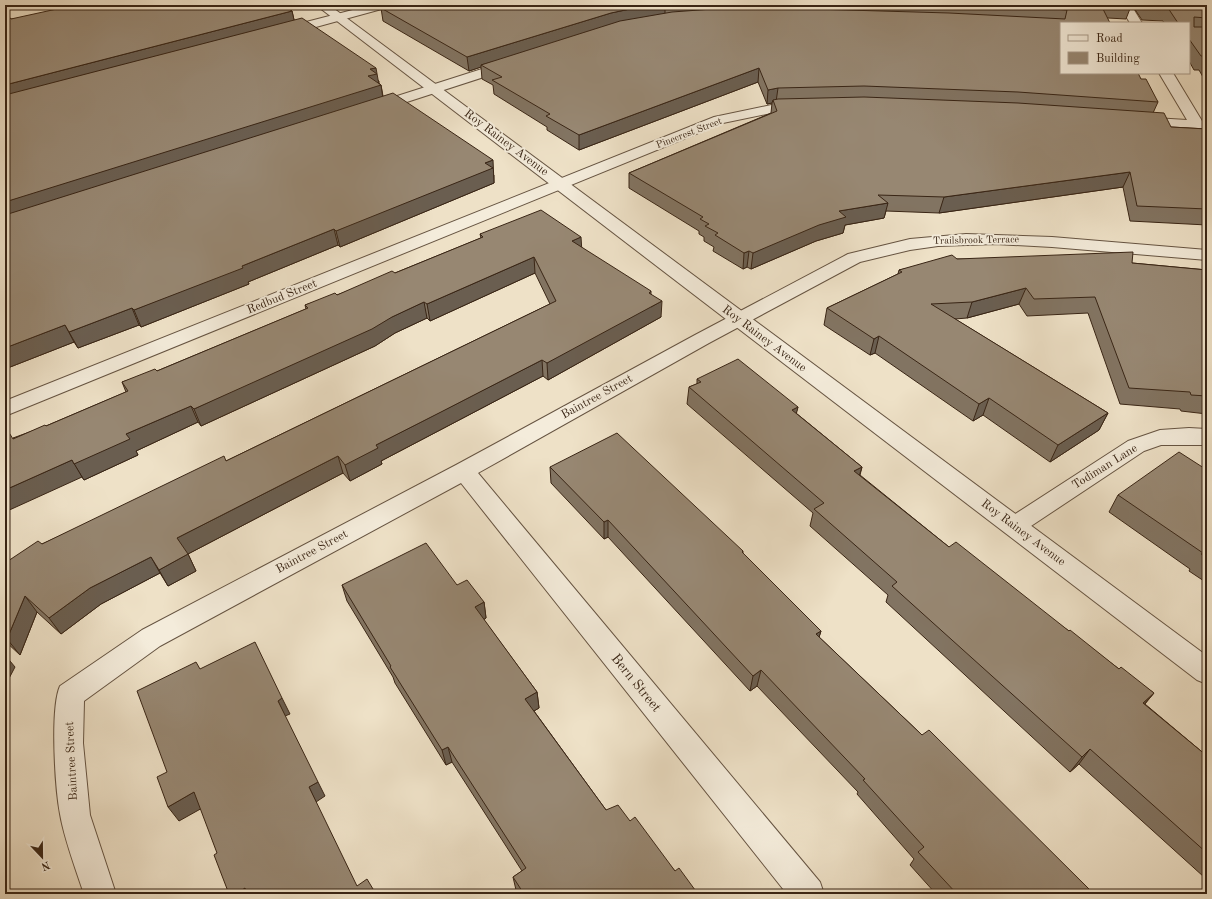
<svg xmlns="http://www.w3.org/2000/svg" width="1212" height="899" font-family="'Old Standard TT',serif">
	<rect width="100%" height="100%" fill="#eee1c7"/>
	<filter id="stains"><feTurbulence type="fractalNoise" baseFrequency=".005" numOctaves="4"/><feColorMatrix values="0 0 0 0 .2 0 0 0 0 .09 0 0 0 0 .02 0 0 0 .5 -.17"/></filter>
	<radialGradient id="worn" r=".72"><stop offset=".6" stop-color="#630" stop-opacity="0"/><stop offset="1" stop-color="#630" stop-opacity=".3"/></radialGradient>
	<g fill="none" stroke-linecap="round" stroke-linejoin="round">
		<g stroke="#665442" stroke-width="2">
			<g id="minor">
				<polygon points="372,5 391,5 389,7 283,36 277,32 279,29"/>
				<polygon points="1119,5 1131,5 1142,23 1130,23"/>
				<polygon points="510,60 516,64 515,67 379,111 369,111 367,108 369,105"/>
				<polygon points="1159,73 1173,73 1202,121 1207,122 1207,130 1133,124 1131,121 1133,118 1138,117 1187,120"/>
				<polygon points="802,103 807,104 809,107 807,110 776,112 723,123 5,416 5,401 714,117 776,104"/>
				<path d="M966,234L1052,237L1207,250V260L1052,247L995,244L938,246L910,250L860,262L709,343L478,473L820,882L824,894H787L461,483L160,646L84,701L83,743L90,815L116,894H84C76,870 64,838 60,814C55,788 50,708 60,686L142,630L456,465L695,335L848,254L910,239Z"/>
				<polygon points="1189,428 1207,429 1207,445 1161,445 1144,451 1022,532 1014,535 1006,532 1002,526 1006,520 1128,441 1160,430"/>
			</g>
		</g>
		<g stroke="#665442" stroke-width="2">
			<polygon id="tertiary" points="316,5 329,5 1207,656 1207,684 1197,680"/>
		</g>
		<use href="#minor" fill="#f4ecdb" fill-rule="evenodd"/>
		<use href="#tertiary" fill="#f4ecdb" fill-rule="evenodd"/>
	</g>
	<g fill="#827462" stroke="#392515">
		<polygon points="393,5 1130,5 1131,6 1126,19 1108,18 1061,23 1141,79 1158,102 1153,113 1171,127 1207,129 1207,225 1130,221 1123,187 939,213 886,211 884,218 845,225 843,233 816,241 751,269 747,267 743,269 713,251 714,247 704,241 704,237 699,234 699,231 629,188 629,173 771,113 772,103 767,104 758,82 579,150 547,130 547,127 494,94 493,85 482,79 481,67 469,71 383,21 381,8"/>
		<polygon points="1132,5 1207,5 1207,84 1199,70 1194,70 1189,61 1189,23 1164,23 1163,21 1142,20"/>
		<polygon points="292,11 294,20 379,81 379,83 381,85 383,96 494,175 494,183 340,247 338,245 248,282 249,284 141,327 139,325 78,348 74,342 5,369 11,19"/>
		<polygon points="480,234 582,248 651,294 661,317 548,380 543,376 444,428 381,461 382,464 350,481 343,473 188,554 196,571 168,586 160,573 101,604 61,634 37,612 20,655 5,641 5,563 42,544 226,461 550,304 535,273 430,321 427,318 395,333 375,346 201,426 198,422 136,451 138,455 84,480 82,477 13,438 46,426 126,392 122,382 157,371 306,309 305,305 337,295 395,273 481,238"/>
		<polygon points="957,259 1132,263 1207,270 1207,414 1181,411 1180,409 1120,404 1088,313 1027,316 1019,304 967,318 955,319 1108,413 1099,430 1050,462 983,415 973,421 875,353 870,355 824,325 827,308 898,274 899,270"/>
		<polygon points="697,379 798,407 796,413 862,467 860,475 949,547 1069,631 1119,669 1154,693 1145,704 1207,756 1207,874 1204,877 1079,764 1070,772 886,602 888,595 810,526 813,513 687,404 689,387 697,384"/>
		<polygon points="550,467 743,551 743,553 821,631 819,637 922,735 1094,894 936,894 910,865 914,859 857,794 858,792 757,686 750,691 608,537 604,539 551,483"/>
		<polygon points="1207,470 1207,583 1189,571 1190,569 1109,512 1118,495"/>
		<polygon points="342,585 457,585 484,602 486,618 484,620 537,692 539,708 534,711 606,810 630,821 675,871 698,894 518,894 516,890 513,877 522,871 452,762 446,765 395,683 393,677 347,601"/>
	</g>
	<g fill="#6a5e50" stroke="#392515">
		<polygon points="649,5 665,5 665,14 481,65 481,67 469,71 467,57 611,13"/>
		<polygon points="292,11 295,24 5,100 5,85"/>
		<polygon points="376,68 379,85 381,85 383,99 5,220 5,202 368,76 370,69"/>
		<polygon points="759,68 758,82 579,150 579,135"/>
		<polygon points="778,88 776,102 773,100 772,103 767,104 768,90"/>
		<polygon points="493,160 494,183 340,247 336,231 485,163"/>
		<polygon points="1130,172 1123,187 939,213 944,197"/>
		<polygon points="888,203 884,218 845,225 843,233 816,241 751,269 753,253 839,211"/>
		<polygon points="334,229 338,245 248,282 249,284 141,327 134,310 242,266"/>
		<polygon points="581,237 582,253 572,241"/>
		<polygon points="749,251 747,267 743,269 744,253"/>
		<polygon points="534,257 535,273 430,321 427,304"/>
		<polygon points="1026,288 1019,304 967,318 972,302"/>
		<polygon points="651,291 651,307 662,301 661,317 548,380 547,363"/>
		<polygon points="424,302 427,318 395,333 375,346 201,426 194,409"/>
		<polygon points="132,308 139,325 78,348 69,332"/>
		<polygon points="65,325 74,342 5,369 5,348"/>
		<polygon points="879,336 875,353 870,355 874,339"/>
		<polygon points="542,360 543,376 381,461 382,464 350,481 345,465 376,445"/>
		<polygon points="989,398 983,415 973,421 979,404"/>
		<polygon points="191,406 198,422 136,451 138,455 84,480 74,464 126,434"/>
		<polygon points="798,407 794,423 792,410"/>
		<polygon points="1108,413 1099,430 1050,462 1058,445"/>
		<polygon points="338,456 343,473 186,555 177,538"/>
		<polygon points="72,460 82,477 5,512 5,490"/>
		<polygon points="862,467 857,483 854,471"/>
		<polygon points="608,520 608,537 604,539 604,522"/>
		<polygon points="188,554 196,571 168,586 159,570"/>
		<polygon points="151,557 160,573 101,604 61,634 49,618 90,588"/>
		<polygon points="25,596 37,612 20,655 7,639"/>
		<polygon points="484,602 486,618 478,623 475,607"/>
		<polygon points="821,631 816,647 816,634"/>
		<polygon points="5,655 15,667 5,686"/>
		<polygon points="761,670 757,686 750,691 753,676"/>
		<polygon points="537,692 539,708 527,715 525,699"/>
		<polygon points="1154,693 1141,708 1143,703"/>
		<polygon points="282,698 290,714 285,716 278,701"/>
		<polygon points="448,747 452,762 446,765 442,750"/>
		<polygon points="1090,749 1079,764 1070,772 1082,757"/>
		<polygon points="318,782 325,796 316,802 309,787"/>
		<polygon points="194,792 204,807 179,821 168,807"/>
		<polygon points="245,888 249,894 236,894"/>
	</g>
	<g fill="#978772" stroke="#392515">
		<polygon points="75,5 283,5 292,11 5,85 5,12 11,19"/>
		<polygon points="393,5 649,5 611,13 467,57 381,8"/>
		<polygon points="997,5 1101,5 1110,23 1061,23 1061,73 1138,73 1141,79 1146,79 1158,102 1018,92 864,86 778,88 768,90 759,68 579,135 546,116 550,114 492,80 502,77 481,65 620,21 672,12 726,8 779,8 949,13 1065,19 1067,10"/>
		<polygon points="1107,5 1130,5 1131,6"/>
		<polygon points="1146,5 1207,5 1207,18 1194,17 1194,27 1207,27 1207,60 1205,56 1201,56 1189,39 1189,23 1178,23 1168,8 1147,7"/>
		<polygon points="302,18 376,68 370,69 377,74 368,76 381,85 5,202 5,95"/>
		<polygon points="393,93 493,160 485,163 493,168 336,231 334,229 242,266 243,268 134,310 132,308 69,332 65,325 5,348 5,215"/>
		<polygon points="864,97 1018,103 1164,113 1171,127 1207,129 1207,209 1137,206 1130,172 944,197 878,195 888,203 839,211 846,217 819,225 753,253 749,251 744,253 715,235 718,233 705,226 709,224 700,219 703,217 629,173 777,111 773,100 778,99"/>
		<polygon points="541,210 581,237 572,241 651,291 649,293 662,301 547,363 542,360 441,412 376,445 378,448 345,465 338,456 177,538 188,554 159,570 151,557 90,588 49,618 25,596 7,639 5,638 5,563 38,541 42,544 224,456 226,461 556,301 534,257 427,304 424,302 392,317 372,329 194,409 191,406 126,434 130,439 74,464 72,460 5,490 5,432 8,431 13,439 45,425 46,426 128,391 122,382 155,369 157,371 308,308 305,305 335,293 337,295 392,271 395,273 483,237 480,234"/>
		<polygon points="1133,252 1132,263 1207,270 1207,396 1191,395 1190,392 1129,388 1095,297 1034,299 1026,288 972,302 931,304 1108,413 1058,445 989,398 979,404 879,336 874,339 827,308 902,272 899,270 952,255 957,259"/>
		<polygon points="738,359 798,407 792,410 862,467 854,471 949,547 956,542 1069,631 1070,630 1119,669 1121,667 1154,693 1143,703 1207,756 1207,853 1090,749 1082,757 892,586 897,582 814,509 824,503 689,387 701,382 697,379"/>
		<polygon points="617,433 743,551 742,552 821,631 816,634 922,735 929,730 1094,894 957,894 918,852 924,847 863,780 865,779 761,670 753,676 608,520 604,522 550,467"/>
		<polygon points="1179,452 1207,470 1207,558 1201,554 1203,553 1118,495"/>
		<polygon points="426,543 457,585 467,580 484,602 475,607 537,692 525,699 606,810 618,805 630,821 635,817 675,871 679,868 698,894 524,894 513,877 526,868 448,747 442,750 390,667 391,666 342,585"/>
		<polygon points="255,642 282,698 278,701 318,782 309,787 357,886 367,879 376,894 247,894 245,888 236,894 229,894 214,855 217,853 194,792 168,807 157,777 167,772 137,691 196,662 200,669"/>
	</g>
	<g text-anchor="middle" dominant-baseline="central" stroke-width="4" stroke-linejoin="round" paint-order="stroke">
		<g font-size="10" fill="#392515" stroke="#f4ecdb">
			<text transform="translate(689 133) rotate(-21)">Pinecrest Street</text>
			<text transform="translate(976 240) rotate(-1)">Trailsbrook Terrace</text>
		</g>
		<g font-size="12" fill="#392515" stroke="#f4ecdb">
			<text transform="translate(506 143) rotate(37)">Roy Rainey Avenue</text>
			<text transform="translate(282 297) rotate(-22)">Redbud Street</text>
			<text transform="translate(764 339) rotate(37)">Roy Rainey Avenue</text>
			<text transform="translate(597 397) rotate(-29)">Baintree Street</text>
			<text transform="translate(1105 467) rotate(-32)">Todiman Lane</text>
			<text transform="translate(1023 533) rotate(37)">Roy Rainey Avenue</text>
			<text transform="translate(312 552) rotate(-28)">Baintree Street</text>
			<text transform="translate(72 761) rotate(-93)">Baintree Street</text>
		</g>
		<g font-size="14" fill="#392515" stroke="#f4ecdb">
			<text transform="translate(636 683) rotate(51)">Bern Street</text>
		</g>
	</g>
	<rect width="1212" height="899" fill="none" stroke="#eee1c7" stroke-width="20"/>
	<rect x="6" y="6" width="1200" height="887" fill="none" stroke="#392515" stroke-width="2"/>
	<rect x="10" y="10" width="1192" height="879" fill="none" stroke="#392515"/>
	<rect x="1060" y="22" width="130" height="52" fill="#f4ecdb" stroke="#a99c8c"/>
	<rect x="1068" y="35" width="20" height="6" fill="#f4ecdb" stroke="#a99c8c"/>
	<text x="1096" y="42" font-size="12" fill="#392515">Road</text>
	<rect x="1068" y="52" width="20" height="12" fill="#978772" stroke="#a99c8c"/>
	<text x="1096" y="62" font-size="12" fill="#392515">Building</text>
	<g transform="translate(42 857) rotate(158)" stroke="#f4ecdb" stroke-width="3" paint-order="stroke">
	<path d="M0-3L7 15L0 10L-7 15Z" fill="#392515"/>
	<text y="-6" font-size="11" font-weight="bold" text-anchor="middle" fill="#392515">N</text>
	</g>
	<rect width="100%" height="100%" filter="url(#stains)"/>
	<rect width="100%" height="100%" fill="url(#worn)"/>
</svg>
